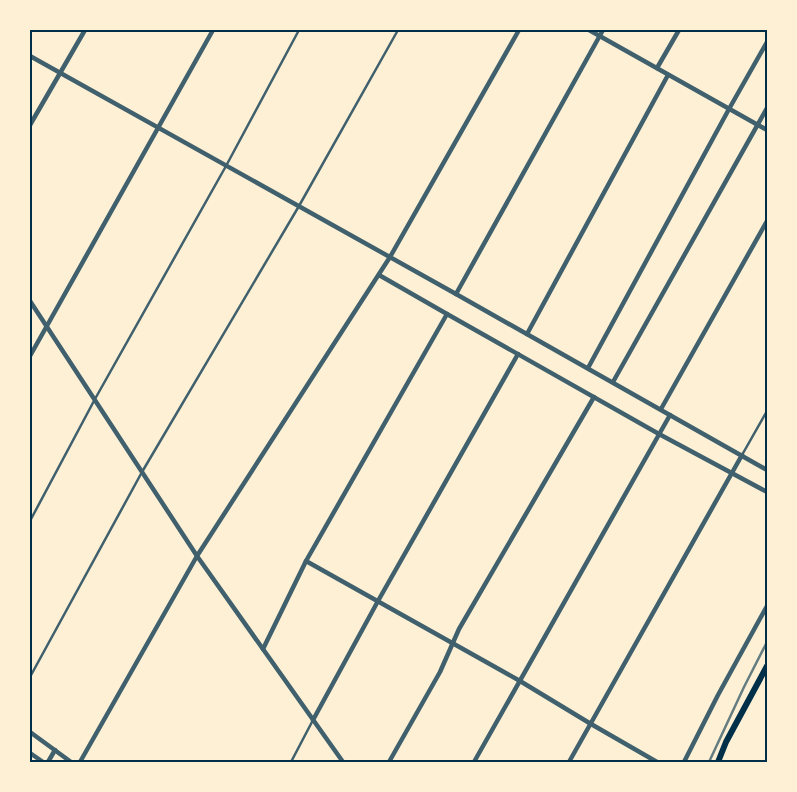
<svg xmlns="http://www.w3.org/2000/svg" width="797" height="792" font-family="'Noto Sans',sans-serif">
	<rect width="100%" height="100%" fill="#fdf0d5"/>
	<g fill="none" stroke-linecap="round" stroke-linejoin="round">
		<g stroke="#3f606c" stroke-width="2.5">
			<polyline points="742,455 767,411"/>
			<polyline points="30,521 95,399 226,166 299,30"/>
			<polyline points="30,677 142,472 299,206 398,30"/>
			<polyline points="291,762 313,720"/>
		</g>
		<g stroke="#3f606c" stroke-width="4.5">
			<polyline points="589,30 767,130"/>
			<polyline points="30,56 456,294 767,470"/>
			<polyline points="657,68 679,30"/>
			<polyline points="30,125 85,30"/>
			<polyline points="379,275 447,314 659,434 767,492"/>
			<polyline points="456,294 603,30"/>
			<polyline points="30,301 197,556 343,762"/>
			<polyline points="527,334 668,75"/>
			<polyline points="30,356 213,30"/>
			<polyline points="588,368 729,109 767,42"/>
			<polyline points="613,382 767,108"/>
			<polyline points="661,409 767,221"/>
			<polyline points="306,561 520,681 591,724 657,762"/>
			<polyline points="263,649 306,561 447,314"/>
			<polyline points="313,720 378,601 518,354"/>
			<polyline points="30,732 71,762"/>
			<polyline points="30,753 43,762"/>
			<polyline points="48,762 55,750"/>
			<polyline points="80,762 197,556 390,257 519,30"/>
			<polyline points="389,762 440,672 459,629 594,397"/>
			<polyline points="474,762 670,415"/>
			<polyline points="569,762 742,455"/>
			<polyline points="684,762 718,695 767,606"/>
		</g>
		<polyline stroke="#003049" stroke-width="6" points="718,762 726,742 767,666"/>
		<polyline stroke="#657d81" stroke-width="2.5" points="709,762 744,687 767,642"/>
	</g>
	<rect width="797" height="792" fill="none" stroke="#fdf0d5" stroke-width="62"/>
	<rect x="31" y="31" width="735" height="730" fill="none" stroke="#003049" stroke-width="2"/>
</svg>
